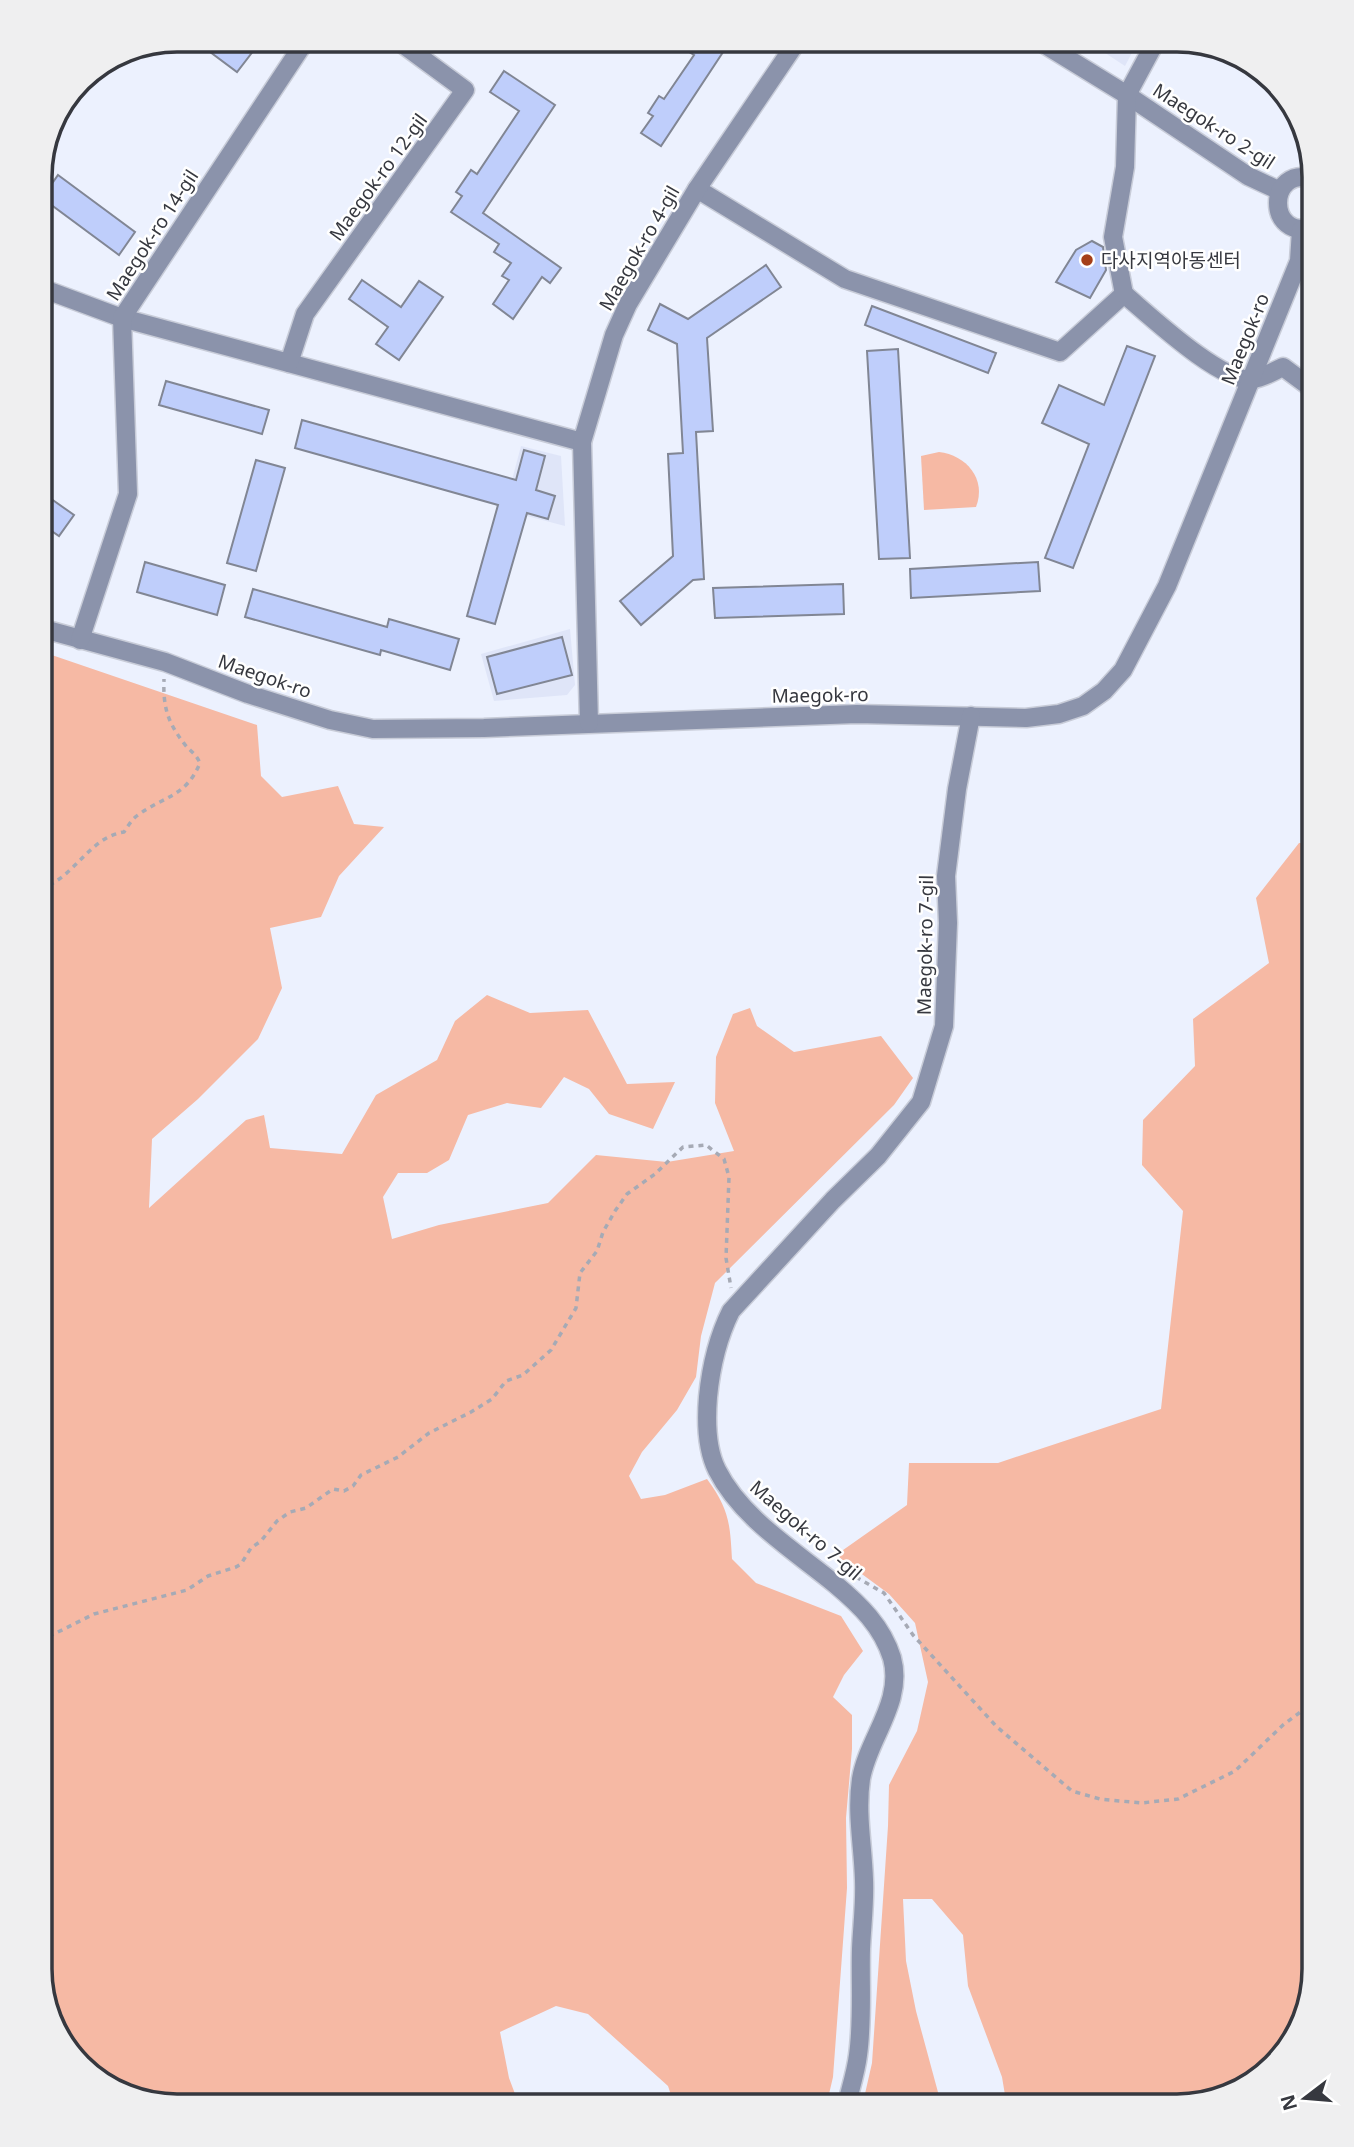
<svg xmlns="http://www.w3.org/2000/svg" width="1354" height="2147" font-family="'Noto Sans','Noto Sans KR',sans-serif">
	<rect width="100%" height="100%" fill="#ecf1fe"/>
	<g fill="#dfe5f8">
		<polygon points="1087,41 1138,41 1125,66"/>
		<polygon points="521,446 561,456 565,526 504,510"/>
		<polygon points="570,629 575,685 567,695 494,701 481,654"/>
	</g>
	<g fill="#f6b9a4">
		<path d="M939,452C966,455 987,479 976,507L924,510L921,456Z"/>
		<path d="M40,651L257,725L261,776L282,797L338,786L354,824L384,827L339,876L321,917L270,928L282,988L258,1039L198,1099L152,1139L149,1208L246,1120L264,1115L270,1148L342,1154L376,1095L437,1060L455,1021L487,995L530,1013L588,1010L627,1084L675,1082L653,1129L609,1114L589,1089L564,1077L541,1108L507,1103L468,1115L449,1160L427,1173H398L383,1197L392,1239L439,1225L548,1203L596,1155L667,1162L734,1151L715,1103L716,1057L733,1014L750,1008L757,1026L794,1052L881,1036L913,1078L894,1105L715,1283L701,1336L696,1377L677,1410L642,1452L629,1476L641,1499L665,1495L707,1479C729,1509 730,1523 732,1559L756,1583L841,1616L863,1651L844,1675L833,1697L852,1715V1749L846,1818L847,1888L833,2077L826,2107H675L668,2086L588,2014L556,2006L500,2032L509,2078L520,2107L169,2106L102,2084L55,2031L40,1970Z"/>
		<polygon points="1299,843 1314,844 1314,1970 1295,2039 1238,2092 1177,2107 1007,2107 1002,2077 968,1986 963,1935 932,1899 903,1899 906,1961 916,2011 942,2107 862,2107 872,2063 888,1826 889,1785 917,1731 928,1682 915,1623 889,1594 836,1555 907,1505 909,1463 998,1463 1161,1409 1183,1211 1142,1165 1143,1120 1195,1066 1193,1019 1269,963 1256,898"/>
	</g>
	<g fill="#bfcefb" stroke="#818694" stroke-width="2">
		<polygon points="194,40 241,40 254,50 237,72"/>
		<polygon points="696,40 731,40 661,146 641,133 653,116 648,113 659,96 664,99 694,55 689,52"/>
		<polygon points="504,71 555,105 483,213 561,268 550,283 542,277 513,319 493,304 509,280 502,276 511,263 494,252 499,244 451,212 462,196 456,192 471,170 477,174 519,111 490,92"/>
		<polygon points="58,175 135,232 119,255 42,198"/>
		<polygon points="1092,241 1103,247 1106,270 1090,298 1056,282 1076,250"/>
		<polygon points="766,265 781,287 707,338 713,431 696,432 704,579 693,580 641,625 620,601 673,556 668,454 683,453 677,344 648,330 660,304 688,319"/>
		<polygon points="362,280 401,307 419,281 443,297 399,360 376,344 388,327 349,299"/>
		<polygon points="872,306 996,353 988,373 865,325"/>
		<polygon points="1127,346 1155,356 1073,568 1045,558 1089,444 1042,423 1059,385 1104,405"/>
		<polygon points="898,349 910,558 879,559 867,351"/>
		<polygon points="166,381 269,410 262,434 159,405"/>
		<polygon points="302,420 516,480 524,450 545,456 536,490 555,496 548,519 527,513 495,624 467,616 498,505 295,448"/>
		<polygon points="256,460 285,468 256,571 227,563"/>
		<polygon points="40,491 74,515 59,536 40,523"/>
		<polygon points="145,562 225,585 217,615 137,592"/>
		<polygon points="1038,562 1040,591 911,598 910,569"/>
		<polygon points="843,584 844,614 715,618 713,588"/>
		<polygon points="253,589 387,627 389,619 459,639 450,670 381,650 380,655 245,617"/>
		<polygon points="562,637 572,675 497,694 487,657"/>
	</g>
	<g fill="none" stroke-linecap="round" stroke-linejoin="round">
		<g stroke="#c8ccd8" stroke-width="21">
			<g id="minor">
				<polyline points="1039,41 1127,95 1248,176 1280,191"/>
				<path d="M697,189L845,279L1060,352L1124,294C1148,314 1223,385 1253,379C1263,378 1274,371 1283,367L1314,390"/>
				<path d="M1314,227C1266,242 1266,164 1314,179"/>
				<polyline points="41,288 122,318 582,442"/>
				<polyline points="1124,294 1113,237 1125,167 1127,95 1156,41"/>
				<polyline points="289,363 305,314 465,90 397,40"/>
				<polyline points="40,628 165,662 248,694 330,720 373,729 484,728 857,714 1026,718 1059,714 1083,706 1104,691 1123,670 1167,586 1299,261 1301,230"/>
				<polyline points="80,640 128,494 122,318 306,40"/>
				<polyline points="589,723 582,442 614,335 628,304 697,189 798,40"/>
				<path d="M846,2107C850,2090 856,2072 858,2055C863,2020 860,1984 861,1949C862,1926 865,1903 864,1880C863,1846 856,1813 861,1779C868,1738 904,1702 892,1658C882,1626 860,1605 835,1584C795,1551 741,1518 717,1470C706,1448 706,1421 708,1397C711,1366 717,1339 731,1311L833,1200L878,1156L921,1102L944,1026L948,923L946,876L957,789L971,716"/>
			</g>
		</g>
		<g stroke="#a6aab5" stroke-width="3.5" stroke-dasharray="5 5" stroke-linecap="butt">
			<path d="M40,889C75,878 89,837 124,832C128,826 132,819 138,815C164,796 186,797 200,763C195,752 189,751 183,742C167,721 163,706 164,679"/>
			<polyline points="856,1577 884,1593 913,1635 996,1726 1072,1791 1100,1799 1141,1803 1178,1799 1235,1771 1283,1725 1314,1702"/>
			<polyline points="40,1641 94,1614 187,1590 208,1576 236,1567 241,1564 251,1548 261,1541 277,1521 290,1512 306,1508 333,1489 344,1491 353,1486 361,1475 398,1457 429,1433 471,1412 492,1399 506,1381 523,1375 551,1350 576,1308 580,1273 597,1251 603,1232 615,1211 627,1194 655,1174 683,1147 706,1145 724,1159 729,1177 726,1258 731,1288"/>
		</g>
		<use href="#minor" stroke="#8b93ab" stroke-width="18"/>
	</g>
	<circle fill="#a53f19" stroke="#fff" stroke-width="2.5" cx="1087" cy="260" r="7"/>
	<g text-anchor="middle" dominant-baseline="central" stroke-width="5" stroke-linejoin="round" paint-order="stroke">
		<g font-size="19" fill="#36383f" stroke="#fff">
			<text transform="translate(1214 126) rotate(33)">Maegok-ro 2-gil</text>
			<text transform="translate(378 177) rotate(-54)">Maegok-ro 12-gil</text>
			<text transform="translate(152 235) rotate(-57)">Maegok-ro 14-gil</text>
			<text transform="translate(639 248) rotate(-60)">Maegok-ro 4-gil</text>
			<text transform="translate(1245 339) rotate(-68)">Maegok-ro</text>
			<text transform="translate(265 676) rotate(19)">Maegok-ro</text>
			<text transform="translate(820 695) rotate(-1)">Maegok-ro</text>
			<text transform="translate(925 945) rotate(-89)">Maegok-ro 7-gil</text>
			<text transform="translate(806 1530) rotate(41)">Maegok-ro 7-gil</text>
		</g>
		<g font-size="19" fill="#36383f" stroke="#fff" text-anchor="start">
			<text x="1101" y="260">다사지역아동센터</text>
		</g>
	</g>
	<path d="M0 0H1354V2147H0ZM177 52H1177A125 125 0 0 1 1302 177V1969A125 125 0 0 1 1177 2094H177A125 125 0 0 1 52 1969V177A125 125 0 0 1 177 52Z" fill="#efeff0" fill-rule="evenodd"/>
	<path fill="none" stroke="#36383f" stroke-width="3.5" d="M177 52H1177A125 125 0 0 1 1302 177V1969A125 125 0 0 1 1177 2094H177A125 125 0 0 1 52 1969V177A125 125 0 0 1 177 52Z"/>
	<g transform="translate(1305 2098) rotate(254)" stroke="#ffffff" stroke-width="5" paint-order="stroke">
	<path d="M0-5L12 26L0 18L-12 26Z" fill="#36383f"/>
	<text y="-10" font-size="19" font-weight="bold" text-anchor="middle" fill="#36383f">N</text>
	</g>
</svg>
